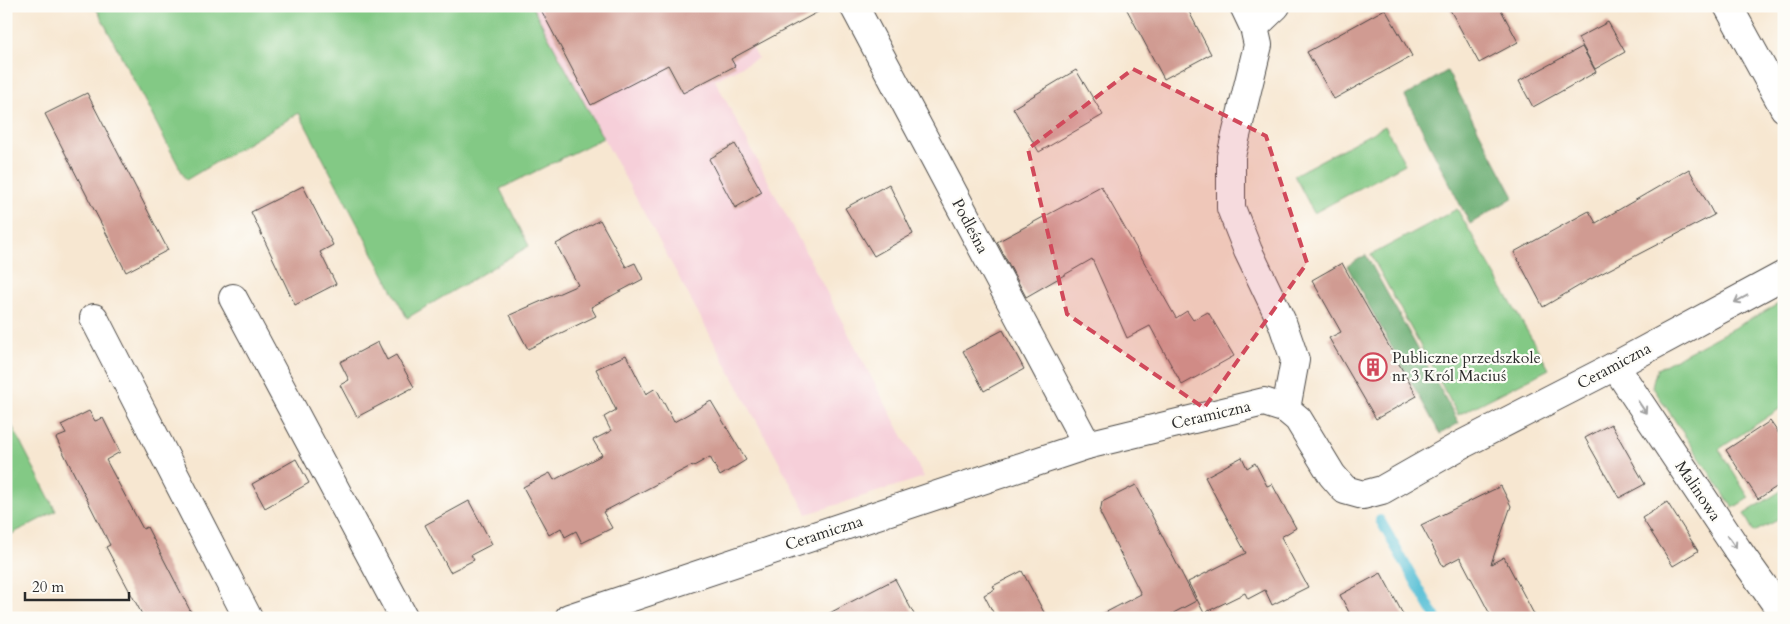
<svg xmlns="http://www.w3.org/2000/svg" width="1790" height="624" font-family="Cardo,serif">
	<rect width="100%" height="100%" fill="#fdfcf7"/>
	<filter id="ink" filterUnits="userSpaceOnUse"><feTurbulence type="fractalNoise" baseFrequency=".02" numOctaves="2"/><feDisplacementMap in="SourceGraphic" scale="10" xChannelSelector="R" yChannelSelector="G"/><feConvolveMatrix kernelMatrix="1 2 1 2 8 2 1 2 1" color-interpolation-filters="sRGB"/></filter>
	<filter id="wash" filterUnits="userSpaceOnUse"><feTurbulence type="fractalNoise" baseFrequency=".0096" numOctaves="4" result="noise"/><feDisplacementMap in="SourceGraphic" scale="20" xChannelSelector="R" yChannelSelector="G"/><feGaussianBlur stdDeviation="1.12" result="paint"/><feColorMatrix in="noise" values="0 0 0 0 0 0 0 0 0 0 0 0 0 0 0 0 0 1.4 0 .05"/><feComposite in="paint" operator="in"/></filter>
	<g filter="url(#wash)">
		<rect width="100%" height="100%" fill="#f7e7d1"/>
		<polygon fill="#f6cfd9" points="532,6 731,6 758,58 715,80 924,477 807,514"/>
		<g fill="#83c985" stroke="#577a58">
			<polygon points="95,6 532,6 603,138 500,189 529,246 407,318 299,113 186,180"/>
			<polygon points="1385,126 1405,164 1314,213 1294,175"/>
			<polygon points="1457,209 1549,369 1458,415 1371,255"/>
			<polygon points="1784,301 1784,406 1719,449 1749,498 1733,508 1652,386 1657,369"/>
			<polygon points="6,414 56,511 6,537"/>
			<polygon points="1784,489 1784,517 1754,532 1744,514"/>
		</g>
		<g fill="#6aad72" stroke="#4a6c4e">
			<polygon points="1447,71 1514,197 1470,224 1405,96"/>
			<polygon points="1366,255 1459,423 1440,434 1347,266"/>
		</g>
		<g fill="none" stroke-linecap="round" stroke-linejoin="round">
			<polyline stroke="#59c0d6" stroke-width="10" points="1380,520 1436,618"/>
		</g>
		<g id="blocks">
			<g fill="#d09b92">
				<polygon points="539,6 829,6 731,59 735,66 683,93 668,65 591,105"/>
				<polygon points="1125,6 1186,6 1211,54 1164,79"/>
				<polygon points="1448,6 1499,6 1518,42 1479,63"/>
				<polygon points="1385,9 1412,56 1334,99 1307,52"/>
				<polygon points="1608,22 1625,52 1595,69 1578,38"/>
				<polygon points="1582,47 1596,72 1533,107 1519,81"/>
				<polygon points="1076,70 1103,115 1039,152 1013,108"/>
				<polygon points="87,93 168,250 126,272 45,114"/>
				<polygon points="735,144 762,192 735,208 709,159"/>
				<polygon points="1689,169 1714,215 1589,280 1543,307 1514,252 1589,211 1596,223"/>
				<polygon points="889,184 913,234 874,256 845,208"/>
				<polygon points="303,186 333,245 320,252 336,284 295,305 251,212"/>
				<polygon points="1101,186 1176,318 1187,311 1193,320 1208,312 1234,356 1182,385 1150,326 1127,338 1092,259 1026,297 997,242"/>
				<polygon points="600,220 626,267 635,263 643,279 591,307 596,316 528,349 510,315 578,285 556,244"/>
				<polygon points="1342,263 1417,396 1376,419 1329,338 1341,332 1312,280"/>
				<polygon points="1003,330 1024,369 984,391 963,351"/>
				<polygon points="378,342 387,360 396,355 414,387 357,417 340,385 349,380 340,362"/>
				<polygon points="626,355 646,394 656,388 674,422 711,401 746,460 720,476 710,457 692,467 691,466 603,512 612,528 582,543 576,531 565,537 561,528 549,535 523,487 550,473 554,480 602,455 593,440 611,431 604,417 616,410 596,369"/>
				<polygon points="89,411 95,421 103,418 120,452 106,460 143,529 147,527 194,618 144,618 106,547 110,545 56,438 66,434 61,425"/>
				<polygon points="1770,421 1784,441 1784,482 1758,499 1726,450"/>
				<polygon points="1611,424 1645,484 1619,498 1585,438"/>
				<polygon points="1242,457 1247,468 1255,463 1267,486 1272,484 1296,528 1281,537 1308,587 1272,605 1265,590 1248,599 1245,593 1204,613 1188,582 1246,553 1205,477"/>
				<polygon points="296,459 309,483 265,508 252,484"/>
				<polygon points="1136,485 1196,601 1164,618 1095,618 1141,594 1100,513 1102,502"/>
				<polygon points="1501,486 1511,506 1491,564 1504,557 1536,618 1492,618 1460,557 1443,566 1421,525"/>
				<polygon points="469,501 492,544 471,555 474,560 450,572 425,525"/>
				<polygon points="1667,502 1698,551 1673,566 1642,518"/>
				<polygon points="1022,571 1047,618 996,618 984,595 995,589 993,586"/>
				<polygon points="1381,573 1405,618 1352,618 1340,595"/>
				<polygon points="895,579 916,618 820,618"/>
			</g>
		</g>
	</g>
	<g filter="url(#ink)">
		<use href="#blocks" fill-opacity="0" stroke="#4a4744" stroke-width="1"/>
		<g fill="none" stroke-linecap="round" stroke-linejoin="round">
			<g stroke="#4a4744" stroke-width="30">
				<g id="minor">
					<polyline points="854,6 1087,445"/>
					<polyline points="1244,6 1254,27 1258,45 1231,156 1231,208 1248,251 1282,322 1295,360 1286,409"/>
					<polyline points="1728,6 1784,108"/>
					<polyline points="1254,27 1276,6"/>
					<polyline points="233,298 404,618"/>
					<polyline points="94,318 248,618"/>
					<polyline points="1615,366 1737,549 1784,615"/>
					<polyline points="569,618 1087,445 1264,402 1286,409 1298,419 1332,475 1345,490 1363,495 1382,490 1461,445 1615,366 1784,275"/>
				</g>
			</g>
			<use href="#minor" stroke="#fff" stroke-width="28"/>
		</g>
		<defs><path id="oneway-shaft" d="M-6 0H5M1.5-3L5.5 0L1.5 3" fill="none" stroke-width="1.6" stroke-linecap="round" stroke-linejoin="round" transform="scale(1.25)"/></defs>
		<g stroke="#a0a0a0">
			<use href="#oneway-shaft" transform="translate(1741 299) rotate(152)"/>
			<use href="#oneway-shaft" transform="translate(1642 407) rotate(56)"/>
			<use href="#oneway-shaft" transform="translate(1732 542) rotate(56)"/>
		</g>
	</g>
	<path fill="#d1495b" fill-opacity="0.2" stroke="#d1495b" stroke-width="4" stroke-dasharray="10 6" stroke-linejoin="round" d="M1133,69L1266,136L1307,263L1204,408L1067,314L1028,149Z"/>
	<defs>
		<g id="building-ring" transform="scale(1.4375)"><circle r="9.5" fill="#fdfcf7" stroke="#d1495b" stroke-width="1.5"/><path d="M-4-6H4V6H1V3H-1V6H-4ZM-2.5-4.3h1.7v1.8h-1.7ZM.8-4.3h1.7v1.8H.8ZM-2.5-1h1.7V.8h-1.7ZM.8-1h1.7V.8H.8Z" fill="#d1495b"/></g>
	</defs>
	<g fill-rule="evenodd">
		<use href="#building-ring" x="1373" y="367"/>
	</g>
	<g text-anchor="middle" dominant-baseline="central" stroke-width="4.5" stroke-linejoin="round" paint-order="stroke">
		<g font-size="16" fill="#2b2b2b" stroke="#fdfcf7">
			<text transform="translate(970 226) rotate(62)">Podleśna</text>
			<text transform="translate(1614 366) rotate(-28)">Ceramiczna</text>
			<text transform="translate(1211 415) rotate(-13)">Ceramiczna</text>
			<text transform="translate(1698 491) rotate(56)">Malinowa</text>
			<text transform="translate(824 533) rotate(-18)">Ceramiczna</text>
		</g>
		<g font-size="16" fill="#2b2b2b" stroke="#fdfcf7" text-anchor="start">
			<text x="1392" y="358">Publiczne przedszkole<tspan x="1392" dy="18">nr 3 Król Maciuś</tspan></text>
		</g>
	</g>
	<rect width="1790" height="624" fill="none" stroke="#fdfcf7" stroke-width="25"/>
	<path d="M25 592v8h104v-8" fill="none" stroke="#2b2b2b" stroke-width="2.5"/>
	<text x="32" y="592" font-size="15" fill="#2b2b2b" stroke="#fdfcf7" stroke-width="4" paint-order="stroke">20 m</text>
</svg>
